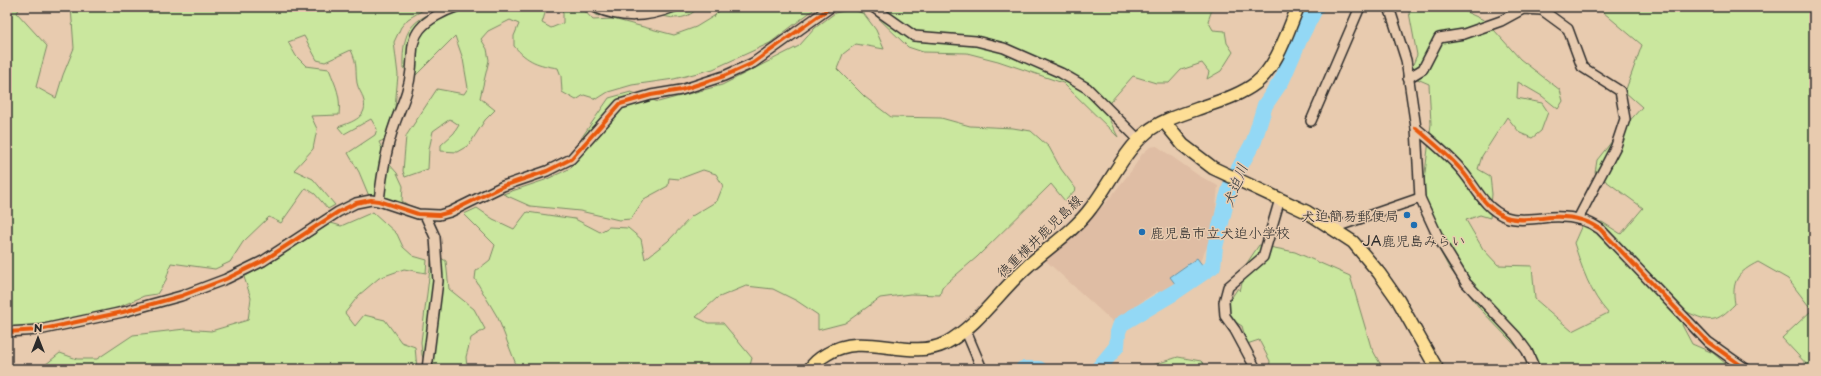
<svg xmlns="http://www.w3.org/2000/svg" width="1821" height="376" font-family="'Playpen Sans','Klee One',sans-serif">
	<rect width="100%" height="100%" fill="#e8cbaf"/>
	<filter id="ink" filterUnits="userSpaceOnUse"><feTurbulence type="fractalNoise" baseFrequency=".025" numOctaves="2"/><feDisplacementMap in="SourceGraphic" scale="8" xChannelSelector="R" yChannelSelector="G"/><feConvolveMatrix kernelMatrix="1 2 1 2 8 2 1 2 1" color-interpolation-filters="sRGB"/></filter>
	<g filter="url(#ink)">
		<polygon fill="#dfbda4" points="1157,146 1198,175 1218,186 1215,217 1207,247 1199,263 1162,297 1157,291 1113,322 1044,259 1104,205 1132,170 1142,154 1150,147"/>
		<g fill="#cae79e" stroke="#7a8964">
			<path d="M7,7H20L17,13L47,46L36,87L56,98L63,75L74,48L71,7H428L408,19L401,27L394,42L398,75L395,107L384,140L379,142L389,164L397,173L403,186L402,201L408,205L403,213L369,196L359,172L348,153L375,135L377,129L371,119L344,134L338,127C352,122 370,117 363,98C362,93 358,89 357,83C355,69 358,65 351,50L325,62L317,60L304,36L288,42L296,56L306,66L329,69C336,87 341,95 339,115L311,116L317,129L313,149L294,170L313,179L335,205L328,209L315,194L306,188L281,223L269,217L243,242L230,262L215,269L171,263L166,280L157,294L144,296L112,310L7,336Z"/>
			<path d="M448,7H547L542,23L551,28L563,23V13L558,7H581L593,20L613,19L674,35L696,27L714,16L723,7H817L770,43L713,69L674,79L632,85L608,92L597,99L584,95L576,100L562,92L561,76L558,68C538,65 528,62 514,46V36L519,24L510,20L488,31L481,39L487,49L489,60L480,98L495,110L485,120L469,145L457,152L441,151V145L454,133L459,125L450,119L433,131L429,149L428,169L405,177L403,171L406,136L437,89L464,94L468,88L463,59L455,36L416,75L403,68C402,29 411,19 448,7Z"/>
			<path d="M586,7H699C680,27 664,14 641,11C626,9 612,12 598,16Z"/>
			<polygon points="867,7 1213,7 1208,21 1213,30 1225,31 1227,43 1233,52 1221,71 1207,79 1209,72 1202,63 1181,70 1169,83 1156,83 1133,76 1110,102 1108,117 1118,137 1063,83 998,61 967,53 923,52 908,47"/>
			<path d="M1408,7H1455L1486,21L1520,59L1560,90L1563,101L1558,109L1542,96L1518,82L1517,98L1542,103L1548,112L1541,131L1532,138L1520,133L1507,117L1482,156L1478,169L1490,176L1492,194L1490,218L1480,215L1466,220L1483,249L1498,265L1532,266L1535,299L1572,331L1608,313C1590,293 1582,268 1574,243L1582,225L1602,222L1621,234L1643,208L1595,173L1597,160L1617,135L1642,107L1625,92L1642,45L1597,7H1814V369H1811L1782,338L1812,310L1788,279L1758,262C1738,272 1731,281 1735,304C1716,323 1711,323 1687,312L1682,325L1692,344L1713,353L1732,369H1538L1481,310L1448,266L1433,238L1426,211L1424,181L1431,124L1429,84L1415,78L1411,69L1417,55Z"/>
			<polygon points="852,9 864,14 876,30 884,49 856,44 843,54 837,69 865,97 891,117 941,118 970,126 1013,128 1031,131 1049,147 1061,169 1076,189 1065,201 1051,184 977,257 942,287 940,295 910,294 880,298 845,323 818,330 818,315 797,301 773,289 746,286 717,298 696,317 708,323 723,323 752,358 749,369 515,369 517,367 498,318 475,279 476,271 490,260 495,245 464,214 477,208 493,219 514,229 527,212 575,219 600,232 609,227 628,228 641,239 645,259 668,241 692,216 717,201 723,186 716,174 703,170 679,179 669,178 668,186 644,199 631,219 619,220 580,211 530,206 503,194 545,180 571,168 582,137 609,98 631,92 658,102 722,85 799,46 815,28 835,13"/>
			<polygon points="373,212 397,234 403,247 413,256 427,260 426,273 404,269 379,278 359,295 345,313 355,326 364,315 385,320 401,342 415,347 417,369 40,369 60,353 77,359 97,359 133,335 185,329 211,331 248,320 251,298 244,277 281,256 331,223 341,226"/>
			<polygon points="1259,245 1295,252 1350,276 1371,347 1383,369 1269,369 1270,361 1259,340 1247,344 1242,326 1229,318 1228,303 1238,288 1240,291 1247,263"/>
			<polygon points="432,253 446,261 449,289 474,309 485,329 471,338 466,357 467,369 428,369 422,355 421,342"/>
			<polygon points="1178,357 1201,361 1209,369 1141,369"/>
		</g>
		<polygon fill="#93d8f5" stroke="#6993a4" points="1197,258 1203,266 1176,285 1170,277"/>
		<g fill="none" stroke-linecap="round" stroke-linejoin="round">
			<g stroke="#93d8f5" stroke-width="16">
				<polyline points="1023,369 1039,369"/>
				<polyline points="1098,369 1117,346 1118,332 1121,324 1175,292 1213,266 1215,247 1227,198 1233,179 1254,141 1265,105 1282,80 1300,38 1316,7"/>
			</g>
			<g stroke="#2b2b2b" stroke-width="12">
				<g id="minor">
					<path d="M594,7C621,19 646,18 674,7"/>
					<polyline points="873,7 914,36 976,41 1004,48 1061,73 1087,88 1139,140"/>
					<polyline points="1389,7 1406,60 1416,128 1420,198 1439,239 1466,283 1516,336 1527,351 1535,369"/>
					<polyline points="1408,78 1423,69 1439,38 1464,34 1501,21 1523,9 1542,10 1568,29 1582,67 1620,91 1625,119 1616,146 1578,219"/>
					<polyline points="1311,121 1360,7"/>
					<path d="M1416,128C1432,142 1449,155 1463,172C1477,189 1484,208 1506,217C1517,221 1531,219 1542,218C1564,215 1583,217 1600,229L1708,342L1746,369"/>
					<path d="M379,201C382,174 386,148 395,123C402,104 409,91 411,70C413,56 410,41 420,29C428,19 444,11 456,7"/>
					<polyline points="425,215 435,237 438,281 427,369"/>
					<polyline points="1333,228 1420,198"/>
					<polyline points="965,329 982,369"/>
					<polyline points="7,332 39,330 123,312 181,296 226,279 263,261 338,212 356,203 371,200 379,201 418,214 439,215 450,212 503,186 547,171 571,159 620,104 651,95 681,90 724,76 753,63 831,7"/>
					<polyline points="1256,369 1235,330 1225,316 1224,302 1228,287 1263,257 1280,199"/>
				</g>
			</g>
			<g stroke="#2b2b2b" stroke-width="15">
				<g id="major">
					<polyline points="1165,123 1183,145 1213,168 1307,212 1353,242 1379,273 1398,300 1437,369"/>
					<path d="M810,369C814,362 820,358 827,354C864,330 908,362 946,343C978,326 1002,288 1029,265C1050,246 1074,231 1091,208C1109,185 1124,151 1147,132C1160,121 1180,115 1197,109C1217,102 1239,96 1256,83C1278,65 1287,32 1298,7"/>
				</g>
			</g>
			<use href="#minor" stroke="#e8cbaf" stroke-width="9"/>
			<use href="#major" stroke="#fdde96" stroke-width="12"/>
			<g stroke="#e8cbaf" stroke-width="6">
				<g id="cycleway">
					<path d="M1416,128C1432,142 1449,155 1463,172C1477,189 1484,208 1506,217C1517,221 1531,219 1542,218C1564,215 1583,217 1600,229L1708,342L1746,369"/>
					<polyline points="7,332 39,330 123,312 181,296 226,279 263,261 338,212 356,203 371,200 379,201 418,214 439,215 450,212 503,186 547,171 571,159 620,104 651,95 681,90 724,76 753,63 831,7"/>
				</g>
			</g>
			<use href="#cycleway" stroke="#e8590c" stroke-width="4"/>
		</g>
	</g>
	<g fill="#1f6fb2" stroke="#e8cbaf" stroke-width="1.5">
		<circle cx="1407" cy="215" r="4"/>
		<circle cx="1414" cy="225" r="4"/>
		<circle cx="1142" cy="232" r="4"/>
	</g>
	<g text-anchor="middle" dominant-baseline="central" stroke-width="3" stroke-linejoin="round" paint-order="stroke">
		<g font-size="14" fill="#2b2b2b" stroke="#e8cbaf" text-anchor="end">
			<text x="1399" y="215">犬迫簡易郵便局</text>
			<text x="1150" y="232" text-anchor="start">鹿児島市立犬迫小学校</text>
			<text x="1414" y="240" text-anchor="middle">JA鹿児島みらい</text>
		</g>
		<g font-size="14" fill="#2b2b2b" stroke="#e8cbaf">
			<text transform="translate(1039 236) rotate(-44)">徳重横井鹿児島線</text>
		</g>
		<g font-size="15" font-style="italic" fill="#353c3f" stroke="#e8cbaf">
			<text transform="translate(1234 185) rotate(-69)">犬迫川</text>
		</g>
	</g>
	<rect width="1821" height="376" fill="none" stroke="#e8cbaf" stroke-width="24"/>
	<rect x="12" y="12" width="1797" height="352" fill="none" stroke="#2b2b2b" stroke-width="1.5" filter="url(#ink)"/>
	<g transform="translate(38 338)" stroke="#e8cbaf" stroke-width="3" paint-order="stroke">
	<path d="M0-3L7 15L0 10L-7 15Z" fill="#2b2b2b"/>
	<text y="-6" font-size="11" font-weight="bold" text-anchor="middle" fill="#2b2b2b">N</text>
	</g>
</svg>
